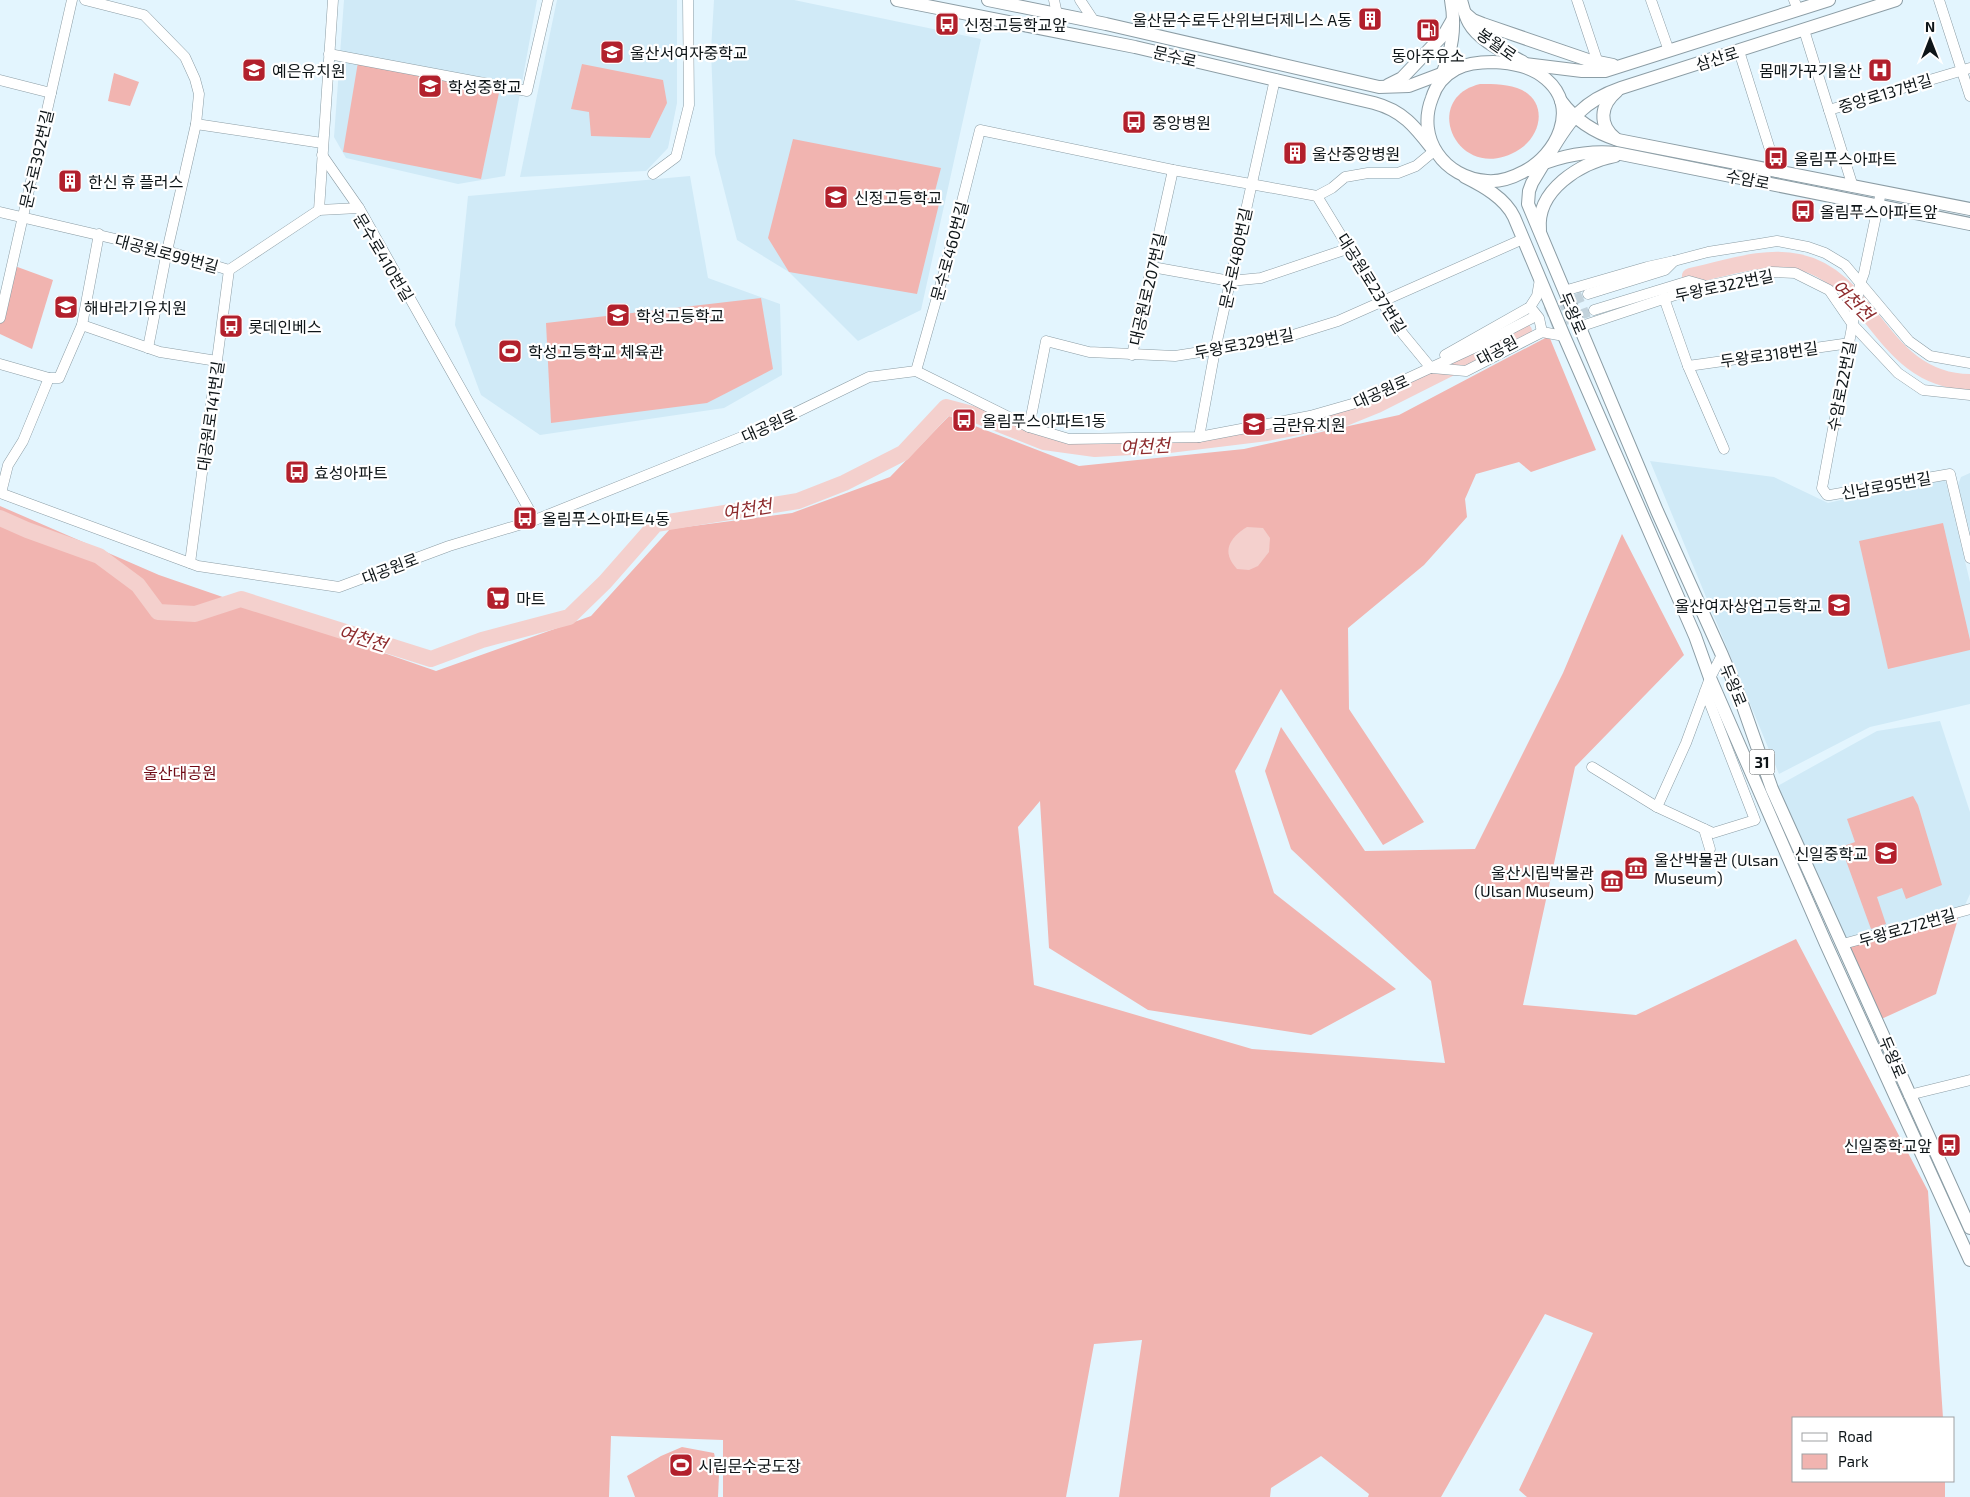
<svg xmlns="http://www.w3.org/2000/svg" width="1970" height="1497" font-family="'Exo 2','Noto Sans KR',sans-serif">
	<rect width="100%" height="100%" fill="#e3f5fe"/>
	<g fill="#d0eaf7">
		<polygon points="344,0 537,0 505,176 458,184 346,158 334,137"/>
		<polygon points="557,0 677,0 677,103 668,148 646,171 520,177"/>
		<polygon points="714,0 794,0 981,39 921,310 858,341 789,272 737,240 715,154 711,50"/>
		<polygon points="690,176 708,278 780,304 782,375 724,408 540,435 481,395 455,325 468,196"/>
		<polygon points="1650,461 1774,477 1828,503 1941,477 1946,482 1970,582 1970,704 1870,727 1779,774"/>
		<polygon points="1970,473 1970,532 1958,485 1961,477"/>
		<polygon points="1940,721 1970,812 1970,894 1964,907 1843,944 1772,789 1877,731"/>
	</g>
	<g fill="#f1b4b0">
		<polygon points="358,62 500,88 481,179 343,152"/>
		<polygon points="582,64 663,80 667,103 650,138 591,136 589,112 571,109"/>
		<polygon points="114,73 139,82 130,106 108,101"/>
		<path d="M1480,84C1494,84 1509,84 1522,90C1547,103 1542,134 1520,149C1459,188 1418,99 1480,84Z"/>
		<polygon points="793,139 941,168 934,195 941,196 917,294 789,272 768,238"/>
		<polygon points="12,265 53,280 32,349 0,334 0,318"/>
		<polygon points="761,298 773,369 707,403 551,423 546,323"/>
		<polygon points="1549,336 1596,450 1531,472 1519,462 1476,474 1465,499 1467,517 1424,565 1348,628 1349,709 1424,822 1383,845 1281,689 1235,771 1274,893 1396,989 1311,1035 1148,1010 1049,948 1040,801 1018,827 1034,985 1252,1049 1445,1063 1431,981 1291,849 1265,771 1281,727 1365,851 1475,849 1563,673 1622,534 1684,655 1575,767 1523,1005 1636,1015 1796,939 1928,1191 1943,1418 1794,1418 1794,1481 1945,1481 1945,1497 1527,1497 1519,1490 1593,1333 1545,1314 1441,1497 1368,1497 1369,1494 1321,1456 1271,1488 1270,1497 1119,1497 1142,1340 1094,1344 1066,1497 723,1497 723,1440 611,1436 609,1497 0,1497 0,506 159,575 436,671 591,616 670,529 792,513 890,477 949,416 1079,466 1244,449 1399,415"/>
		<polygon points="1943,523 1970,640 1970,650 1888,669 1859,541"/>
		<polygon points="1913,796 1918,805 1942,885 1906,899 1902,888 1877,897 1886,924 1871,929 1841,847 1855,842 1847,819"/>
		<polygon points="1960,912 1936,994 1877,1021 1843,944"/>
		<polygon points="682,1447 714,1453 719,1475 718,1497 635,1497 627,1476 661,1456"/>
	</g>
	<path fill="#f4d0cd" d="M1247,527L1263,528L1270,538L1269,552L1258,566L1249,570L1237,569C1221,552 1229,538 1247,527Z"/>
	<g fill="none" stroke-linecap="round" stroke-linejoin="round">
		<g stroke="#f4d0cd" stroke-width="16">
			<path d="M1690,276C1724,269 1764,254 1799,262C1873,278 1881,381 1970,382"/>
			<polyline points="0,518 27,530 99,556 138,585 158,612 195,614 241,599 431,659 482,640 569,617 605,582 656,524 798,501 844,483 903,453 946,407 976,415 1044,442 1095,449 1169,445 1267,433 1345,418 1377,405 1524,331"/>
		</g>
		<g stroke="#c3d3dc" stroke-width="10" stroke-dasharray="10 5" stroke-linecap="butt">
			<polyline points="1532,318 1588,294"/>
			<polyline points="1537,330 1594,310"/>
		</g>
		<g stroke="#8c9da5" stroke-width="11">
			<g id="minor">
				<polyline points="85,0 144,15 185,57 195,79 199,94 196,124 167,251 148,348"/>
				<polyline points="333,0 319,210 359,208 535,520"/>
				<polyline points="1054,0 1057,14"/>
				<polyline points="1080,0 1094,21"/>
				<polyline points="1577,0 1598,63"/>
				<polyline points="1651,0 1669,51"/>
				<polyline points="1794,0 1798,10"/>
				<polyline points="1939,0 1970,96"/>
				<polyline points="1804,30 1853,187"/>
				<polyline points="1739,51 1777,172"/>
				<polyline points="329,54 527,91 548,0"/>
				<polyline points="0,80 51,93"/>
				<polyline points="1829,110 1970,68"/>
				<polyline points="196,124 322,143"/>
				<polyline points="322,155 359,208"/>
				<polyline points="653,174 676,157 689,105 688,0"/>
				<polyline points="1881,192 1864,273 1860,284 1822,488 1827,495 1830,495 1950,474 1970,558"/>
				<polyline points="1317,196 1381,301 1403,334 1431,368"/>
				<polyline points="0,212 167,251 229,270 319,210"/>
				<polyline points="1152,267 1230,281 1261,278 1350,248"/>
				<polyline points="1564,291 1647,267 1674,261"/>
				<polyline points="1588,294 1665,270 1674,261 1708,252 1759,244 1777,241 1808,247 1825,253 1845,265 1909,341 1930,356 1970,363"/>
				<polyline points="1664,298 1688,366 1724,449"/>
				<polyline points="1531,308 1539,318 1542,332"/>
				<polyline points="1594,310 1689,281 1703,285"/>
				<polyline points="0,318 72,0"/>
				<polyline points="82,325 160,352 217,361"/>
				<polyline points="1579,327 1693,289 1771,272 1795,273 1829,290 1853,325 1898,373 1923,390 1970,395"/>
				<polyline points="1132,355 1173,170"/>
				<polyline points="1445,355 1530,307 1537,296 1540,279"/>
				<polyline points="0,364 49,378 59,378 82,325 99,234"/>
				<polyline points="1688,366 1850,343"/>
				<polyline points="1432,368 1466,371 1542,332 1564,336"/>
				<polyline points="916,371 945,269 980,130 1173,170 1317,196 1332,188 1345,177 1368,173 1398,173 1416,166 1434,151"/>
				<polyline points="1029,427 1046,341 1089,352 1175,356 1277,340 1338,321 1523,239"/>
				<polyline points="1199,437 1215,350 1275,79"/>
				<polyline points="0,493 198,566 339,587 449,546 535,520 764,428 869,377 916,371 1029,427 1069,439 1199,437 1310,416 1352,404 1478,346 1532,318"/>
				<polyline points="1,493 8,465 23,441 49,378"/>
				<polyline points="190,563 229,270"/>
				<polyline points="1705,691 1755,820 1713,833 1657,807 1686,743 1710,678 1722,655"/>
				<polyline points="1592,767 1657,807"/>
				<polyline points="1704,829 1710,849"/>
				<polyline points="1843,944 1970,909"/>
				<polyline points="1909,1095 1970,1080"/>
			</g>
		</g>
		<g stroke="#8c9da5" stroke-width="14">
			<g id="major">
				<path d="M897,0L1135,47L1374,103C1404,111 1416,128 1434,151"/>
				<polyline points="988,0 1106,24 1379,87 1409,86 1462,66"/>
				<path d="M1461,0C1463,7 1465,16 1469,23C1479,41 1505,52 1523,62"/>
				<path d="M1896,0L1621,88C1583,101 1570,119 1550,153C1544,163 1538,173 1532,183L1529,191L1528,204L1657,511L1722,655L1739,695L1772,789L1970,1228"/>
				<polyline points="1466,14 1473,20 1483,24 1588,60 1613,65"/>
				<path d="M1493,62C1512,63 1531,66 1546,79C1580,108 1557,155 1523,172C1512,178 1500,182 1487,181C1444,178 1416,138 1432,98C1436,85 1443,76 1456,69C1467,63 1480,62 1493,62Z"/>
				<polyline points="1525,64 1582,71 1605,71 1829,0"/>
				<path d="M1441,77C1452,51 1456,28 1451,0"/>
				<polyline points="1388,85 1402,78 1445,33 1453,19"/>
				<path d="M1561,101C1575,120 1596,133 1618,140L1970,209"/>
				<path d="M1616,139C1598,125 1600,105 1617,91"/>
				<path d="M1528,170C1556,157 1585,150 1616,153L1970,224"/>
				<path d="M1465,177C1483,186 1505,198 1514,217L1564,336L1695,636L1710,678L1826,944L1970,1260"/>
				<path d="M1540,230C1536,190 1580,163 1615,156"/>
			</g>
		</g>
		<use href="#minor" stroke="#fff" stroke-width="10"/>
		<use href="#major" stroke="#fff" stroke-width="12"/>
	</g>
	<defs>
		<g id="building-square" transform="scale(1.25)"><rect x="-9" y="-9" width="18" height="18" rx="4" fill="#b2202c" stroke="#fff"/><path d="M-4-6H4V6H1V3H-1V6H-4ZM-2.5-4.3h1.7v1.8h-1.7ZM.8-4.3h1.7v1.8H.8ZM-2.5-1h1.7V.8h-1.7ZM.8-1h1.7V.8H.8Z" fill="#fff"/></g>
		<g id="bus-square" transform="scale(1.25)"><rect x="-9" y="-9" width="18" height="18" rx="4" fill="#b2202c" stroke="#fff"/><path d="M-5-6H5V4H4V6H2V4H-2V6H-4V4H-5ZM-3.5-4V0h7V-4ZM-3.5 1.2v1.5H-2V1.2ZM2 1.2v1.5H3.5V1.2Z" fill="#fff"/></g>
		<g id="fuel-square" transform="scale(1.25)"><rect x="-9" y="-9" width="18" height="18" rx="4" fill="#b2202c" stroke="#fff"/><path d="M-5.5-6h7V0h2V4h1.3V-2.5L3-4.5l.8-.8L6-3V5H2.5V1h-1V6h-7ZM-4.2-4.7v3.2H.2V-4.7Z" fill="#fff"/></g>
		<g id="school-square" transform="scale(1.25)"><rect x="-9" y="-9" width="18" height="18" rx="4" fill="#b2202c" stroke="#fff"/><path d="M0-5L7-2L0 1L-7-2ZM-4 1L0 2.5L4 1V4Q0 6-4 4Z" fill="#fff"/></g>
		<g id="hospital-square" transform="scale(1.25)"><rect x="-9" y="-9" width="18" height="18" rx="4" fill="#b2202c" stroke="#fff"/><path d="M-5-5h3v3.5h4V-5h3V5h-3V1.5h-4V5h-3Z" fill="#fff"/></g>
		<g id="stadium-square" transform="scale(1.25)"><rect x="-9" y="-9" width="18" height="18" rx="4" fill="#b2202c" stroke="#fff"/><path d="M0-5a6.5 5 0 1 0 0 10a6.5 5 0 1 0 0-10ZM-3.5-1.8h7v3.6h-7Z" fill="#fff"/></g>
		<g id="supermarket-square" transform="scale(1.25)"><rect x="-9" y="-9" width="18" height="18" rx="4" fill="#b2202c" stroke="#fff"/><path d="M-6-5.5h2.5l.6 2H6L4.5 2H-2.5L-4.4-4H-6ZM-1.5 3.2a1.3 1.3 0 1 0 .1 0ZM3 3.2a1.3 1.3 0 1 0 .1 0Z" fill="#fff"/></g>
		<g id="museum-square" transform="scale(1.25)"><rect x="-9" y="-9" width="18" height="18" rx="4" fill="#b2202c" stroke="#fff"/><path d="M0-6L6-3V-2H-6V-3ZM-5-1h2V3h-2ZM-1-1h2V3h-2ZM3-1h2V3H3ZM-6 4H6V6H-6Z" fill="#fff"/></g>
	</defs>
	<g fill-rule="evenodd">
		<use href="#building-square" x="1370" y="19"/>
		<use href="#bus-square" x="947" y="24"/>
		<use href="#fuel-square" x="1428" y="30"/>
		<use href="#school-square" x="612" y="52"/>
		<use href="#school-square" x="254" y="70"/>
		<use href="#hospital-square" x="1880" y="70"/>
		<use href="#school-square" x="430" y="86"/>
		<use href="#bus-square" x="1134" y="122"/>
		<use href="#building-square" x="1295" y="153"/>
		<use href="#bus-square" x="1776" y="158"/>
		<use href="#building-square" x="70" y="181"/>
		<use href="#school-square" x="836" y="197"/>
		<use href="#bus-square" x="1803" y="211"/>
		<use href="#school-square" x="66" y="307"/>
		<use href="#school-square" x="618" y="315"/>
		<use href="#bus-square" x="231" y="326"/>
		<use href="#stadium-square" x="510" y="351"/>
		<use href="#bus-square" x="964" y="420"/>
		<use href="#school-square" x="1254" y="424"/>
		<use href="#bus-square" x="297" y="472"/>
		<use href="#bus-square" x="525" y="518"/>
		<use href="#supermarket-square" x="498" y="598"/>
		<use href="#school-square" x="1839" y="605"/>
		<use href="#school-square" x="1886" y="853"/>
		<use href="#museum-square" x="1636" y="868"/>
		<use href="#museum-square" x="1612" y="881"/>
		<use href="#bus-square" x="1949" y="1145"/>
		<use href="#stadium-square" x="681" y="1465"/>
	</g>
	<g text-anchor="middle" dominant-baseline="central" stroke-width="4.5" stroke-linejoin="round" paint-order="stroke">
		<rect fill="#fff" stroke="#565b5d" stroke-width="1" x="1749.5" y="749.5" width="25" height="25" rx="4"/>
		<g font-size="15" font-weight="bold" fill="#0e1518">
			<text x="1762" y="762">31</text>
		</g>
		<g font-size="16" fill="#0e1518" stroke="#fff" text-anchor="start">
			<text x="1352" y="19" text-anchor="end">울산문수로두산위브더제니스 A동</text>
			<text x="964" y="24">신정고등학교앞</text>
			<text x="630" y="52">울산서여자중학교</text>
			<text x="1428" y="55" text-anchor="middle">동아주유소</text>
			<text x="272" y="70">예은유치원</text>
			<text x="1862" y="70" text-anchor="end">몸매가꾸기울산</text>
			<text x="448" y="86">학성중학교</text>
			<text x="1152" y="122">중앙병원</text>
			<text x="1312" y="153">울산중앙병원</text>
			<text x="1794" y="158">올림푸스아파트</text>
			<text x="88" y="181">한신 휴 플러스</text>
			<text x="854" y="197">신정고등학교</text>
			<text x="1820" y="211">올림푸스아파트앞</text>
			<text x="84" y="307">해바라기유치원</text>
			<text x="636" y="315">학성고등학교</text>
			<text x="248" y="326">롯데인베스</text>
			<text x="528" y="351">학성고등학교 체육관</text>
			<text x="982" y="420">올림푸스아파트1동</text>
			<text x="1272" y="424">금란유치원</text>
			<text x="314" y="472">효성아파트</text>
			<text x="542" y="518">올림푸스아파트4동</text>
			<text x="516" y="598">마트</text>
			<text x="1822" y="605" text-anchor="end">울산여자상업고등학교</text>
			<text x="1868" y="853" text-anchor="end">신일중학교</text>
			<text x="1654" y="859">울산박물관 (Ulsan<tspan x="1654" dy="18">Museum)</tspan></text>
			<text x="1594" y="872" text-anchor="end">울산시립박물관<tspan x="1594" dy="18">(Ulsan Museum)</tspan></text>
			<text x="1932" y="1145" text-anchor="end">신일중학교앞</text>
			<text x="698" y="1465">시립문수궁도장</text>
		</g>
		<g font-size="16" fill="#0e1518" stroke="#fff">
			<text transform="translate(1497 44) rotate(35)">봉월로</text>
			<text transform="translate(1175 56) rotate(13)">문수로</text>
			<text transform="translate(1717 58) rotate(-18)">삼산로</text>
			<text transform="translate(1885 93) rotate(-17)">중앙로137번길</text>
			<text transform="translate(36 159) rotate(-77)">문수로392번길</text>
			<text transform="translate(1748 179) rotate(11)">수암로</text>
			<text transform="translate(949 251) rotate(-75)">문수로460번길</text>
			<text transform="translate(167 253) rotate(15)">대공원로99번길</text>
			<text transform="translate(384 257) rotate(59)">문수로410번길</text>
			<text transform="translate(1235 258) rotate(-78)">문수로480번길</text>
			<text transform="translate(1372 283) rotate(58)">대공원로237번길</text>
			<text transform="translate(1724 285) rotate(-12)">두왕로322번길</text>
			<text transform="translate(1147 289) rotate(-77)">대공원로207번길</text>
			<text transform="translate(1573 313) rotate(67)">두왕로</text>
			<text transform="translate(1244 343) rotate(-11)">두왕로329번길</text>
			<text transform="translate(1497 350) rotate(-28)">대공원</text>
			<text transform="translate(1769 354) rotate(-8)">두왕로318번길</text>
			<text transform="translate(1841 386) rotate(-79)">수암로22번길</text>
			<text transform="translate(1381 391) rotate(-24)">대공원로</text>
			<text transform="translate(210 416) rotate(-82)">대공원로141번길</text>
			<text transform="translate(769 425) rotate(-24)">대공원로</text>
			<text transform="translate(1886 485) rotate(-10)">신남로95번길</text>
			<text transform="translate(390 568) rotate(-21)">대공원로</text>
			<text transform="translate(1734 685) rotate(68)">두왕로</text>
			<text transform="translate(1907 927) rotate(-16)">두왕로272번길</text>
			<text transform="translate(1893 1057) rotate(67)">두왕로</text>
		</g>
		<g font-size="16" fill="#700a15" stroke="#fff">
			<text x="180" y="772">울산대공원</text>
		</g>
		<g font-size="18" font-style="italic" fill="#8d2b2d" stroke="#fff">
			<text transform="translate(1853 300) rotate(45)">여천천</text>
			<text transform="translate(1145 446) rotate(-3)">여천천</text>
			<text transform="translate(747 509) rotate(-9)">여천천</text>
			<text transform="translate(363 638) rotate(17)">여천천</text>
		</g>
	</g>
	<rect x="1792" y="1417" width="162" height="65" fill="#ffffff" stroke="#9fa1a3"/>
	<rect x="1802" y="1433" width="25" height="8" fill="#ffffff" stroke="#9fa1a3"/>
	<text x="1838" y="1442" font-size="15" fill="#0e1518">Road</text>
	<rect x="1802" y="1454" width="25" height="15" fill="#f1b4b0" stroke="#9fa1a3"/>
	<text x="1838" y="1467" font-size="15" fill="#0e1518">Park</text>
	<g transform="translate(1930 40)" stroke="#ffffff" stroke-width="4" paint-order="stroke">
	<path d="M0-4L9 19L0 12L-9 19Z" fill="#0e1518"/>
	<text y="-8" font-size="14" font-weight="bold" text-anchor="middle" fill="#0e1518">N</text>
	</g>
</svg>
